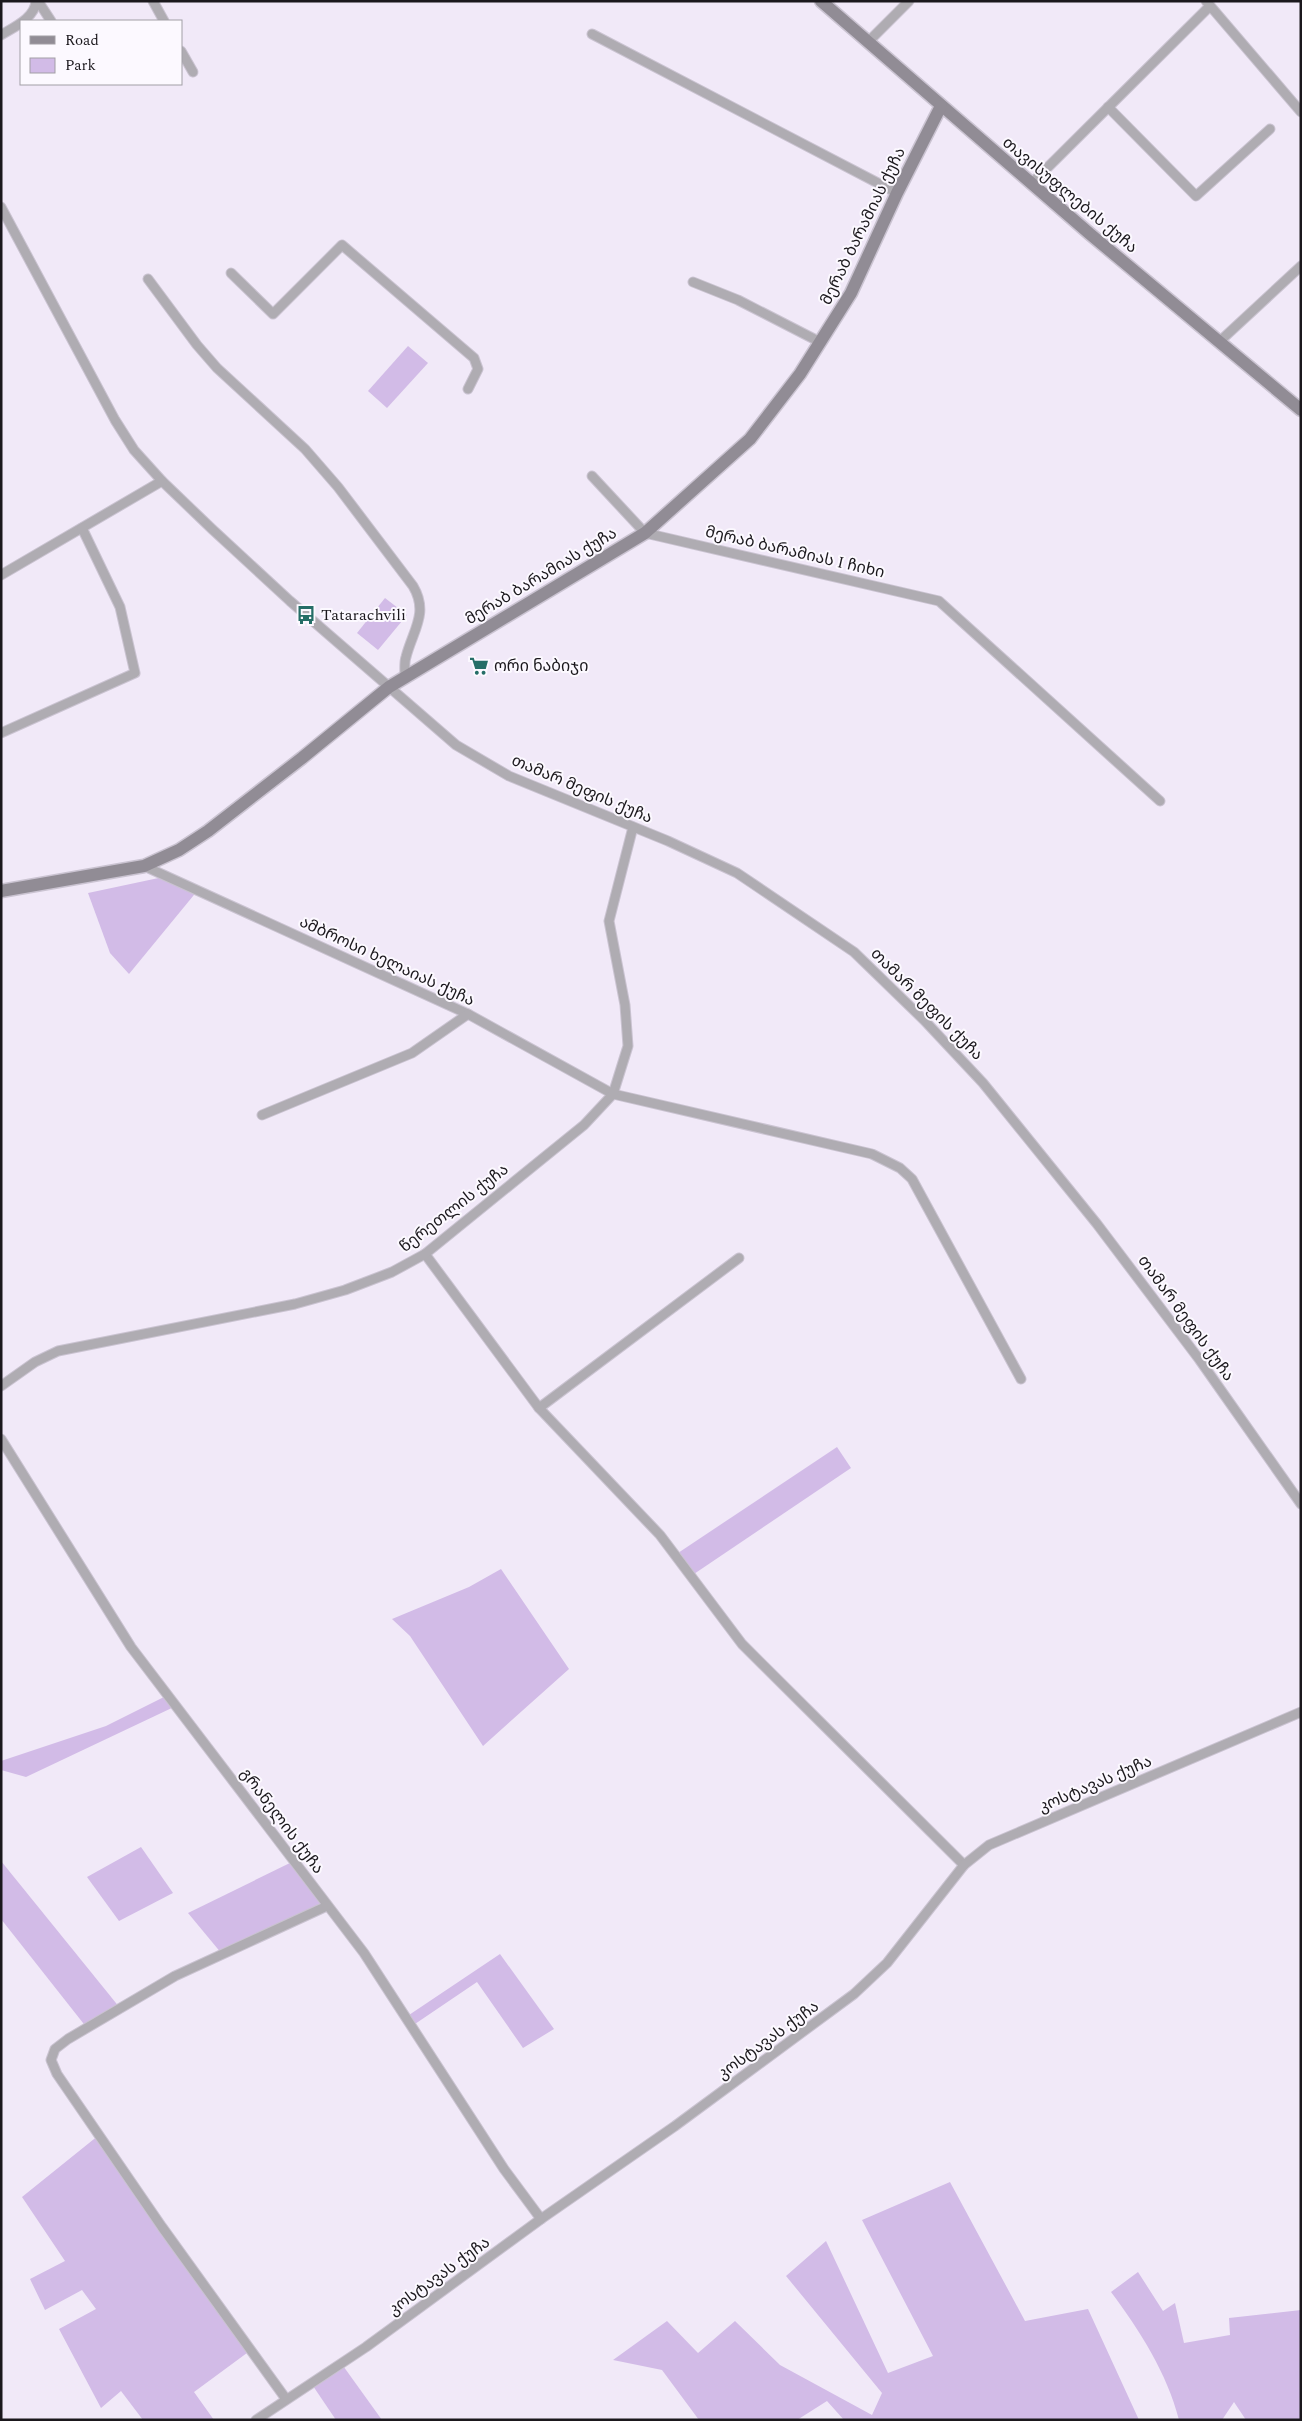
<svg xmlns="http://www.w3.org/2000/svg" width="1302" height="2421" font-family="Spectral,'Noto Sans Georgian',serif">
	<rect width="100%" height="100%" fill="#f1e9f8"/>
	<g fill="#d2bbe7">
		<polygon points="408,346 428,363 387,408 368,391"/>
		<polygon points="385,598 407,615 378,650 357,633"/>
		<polygon points="168,876 198,890 129,974 110,953 88,893"/>
		<polygon points="837,1447 851,1468 691,1576 675,1555"/>
		<polygon points="501,1569 569,1669 483,1746 410,1636 392,1619 469,1587"/>
		<polygon points="168,1695 176,1706 26,1777 1,1770 1,1761 106,1726"/>
		<polygon points="141,1847 173,1893 119,1921 87,1877"/>
		<polygon points="1,1861 120,2008 87,2028 1,1919"/>
		<polygon points="294,1861 327,1906 222,1954 188,1913"/>
		<polygon points="500,1954 554,2029 523,2048 477,1982 412,2026 406,2017"/>
		<polygon points="99,2135 251,2350 194,2392 214,2420 143,2420 121,2391 101,2408 59,2329 96,2309 82,2290 45,2310 30,2279 65,2261 22,2197"/>
		<polygon points="950,2182 1025,2321 1088,2309 1139,2420 844,2420 827,2401 797,2420 699,2420 662,2370 613,2360 667,2321 698,2353 735,2321 780,2365 872,2415 882,2393 786,2276 826,2241 888,2373 933,2356 862,2220"/>
		<path d="M1138,2272L1163,2311L1175,2303L1184,2343L1230,2335L1229,2318L1301,2310V2420H1246L1234,2402L1222,2420H1179C1167,2373 1140,2331 1111,2292Z"/>
		<polygon points="341,2363 382,2420 336,2420 311,2383"/>
	</g>
	<g fill="none" stroke-linecap="round" stroke-linejoin="round">
		<g stroke="#cac3d1" stroke-width="11">
			<g id="street">
				<polyline points="38,1 51,21"/>
				<polyline points="153,1 164,21"/>
				<polyline points="1206,1 1301,112"/>
				<polyline points="592,34 897,193"/>
				<path d="M1,35C14,27 35,18 36,1"/>
				<polyline points="869,41 909,1"/>
				<polyline points="181,51 193,72"/>
				<polyline points="1108,107 1196,196 1270,129"/>
				<polyline points="1031,184 1210,6"/>
				<polyline points="1,207 115,420 134,450 162,481 212,529 290,601 456,745 509,776 668,841 737,873 854,952 924,1020 983,1083 1097,1224 1199,1359 1301,1504"/>
				<polyline points="231,273 273,314 342,245 474,358 478,369 468,389"/>
				<path d="M148,279L197,345L217,368L305,449L338,487L413,586C429,613 413,630 406,657C404,663 405,670 405,677"/>
				<polyline points="693,282 738,300 820,342"/>
				<polyline points="1219,342 1301,266"/>
				<polyline points="592,476 645,533 939,601 1160,801"/>
				<polyline points="1,575 162,481"/>
				<polyline points="1,733 135,673 120,607 82,528"/>
				<polyline points="144,866 468,1014 613,1094 872,1154 900,1168 912,1179 1021,1379"/>
				<polyline points="262,1115 412,1053 468,1014"/>
				<polyline points="425,1254 539,1408 660,1535 742,1644 964,1865"/>
				<polyline points="1,1386 35,1362 58,1351 295,1304 345,1290 392,1272 425,1254 584,1125 613,1094 628,1046 625,1005 609,921 633,827"/>
				<polyline points="539,1408 739,1258"/>
				<polyline points="1,1439 131,1647 364,1953 504,2169 541,2219"/>
				<polyline points="286,2399 162,2227 57,2074 51,2060 55,2049 68,2039 175,1976 327,1906"/>
				<polyline points="256,2420 366,2347 541,2219 675,2126 854,1994 887,1963 964,1865 989,1845 1301,1712"/>
			</g>
		</g>
		<g stroke="#cac3d1" stroke-width="15">
			<g id="secondary">
				<polyline points="821,1 1090,234 1301,410"/>
				<polyline points="1,891 144,866 179,850 208,831 302,758 389,687 645,533 750,439 800,374 851,293 897,193 941,106"/>
			</g>
		</g>
		<use href="#street" stroke="#afacb2" stroke-width="9"/>
		<use href="#secondary" stroke="#918c95" stroke-width="12"/>
	</g>
	<defs>
		<g id="bus-bare" transform="scale(1.5)"><path d="M-5-6H5V4H4V6H2V4H-2V6H-4V4H-5ZM-3.5-4V0h7V-4ZM-3.5 1.2v1.5H-2V1.2ZM2 1.2v1.5H3.5V1.2Z" fill="#256e67" stroke="#fcf9ff" stroke-width="2.5" paint-order="stroke"/></g>
		<g id="supermarket-bare" transform="scale(1.5)"><path d="M-6-5.5h2.5l.6 2H6L4.5 2H-2.5L-4.4-4H-6ZM-1.5 3.2a1.3 1.3 0 1 0 .1 0ZM3 3.2a1.3 1.3 0 1 0 .1 0Z" fill="#256e67" stroke="#fcf9ff" stroke-width="2.5" paint-order="stroke"/></g>
	</defs>
	<g fill-rule="evenodd">
		<use href="#bus-bare" x="306" y="615"/>
		<use href="#supermarket-bare" x="479" y="666"/>
	</g>
	<g text-anchor="middle" dominant-baseline="central" stroke-width="4" stroke-linejoin="round" paint-order="stroke">
		<g font-size="16" fill="#1b181d" stroke="#fcf9ff">
			<text transform="translate(1070 195) rotate(40)">თავისუფლების ქუჩა</text>
			<text transform="translate(863 226) rotate(-64)">მერაბ ბარამიას ქუჩა</text>
			<text transform="translate(795 552) rotate(13)">მერაბ ბარამიას I ჩიხი</text>
			<text transform="translate(541 576) rotate(-31)">მერაბ ბარამიას ქუჩა</text>
			<text transform="translate(582 789) rotate(23)">თამარ მეფის ქუჩა</text>
			<text transform="translate(387 961) rotate(25)">ამბროსი ხელაიას ქუჩა</text>
			<text transform="translate(927 1004) rotate(45)">თამარ მეფის ქუჩა</text>
			<text transform="translate(454 1208) rotate(-38)">წერეთლის ქუჩა</text>
			<text transform="translate(1186 1318) rotate(54)">თამარ მეფის ქუჩა</text>
			<text transform="translate(1095 1784) rotate(-23)">კოსტავას ქუჩა</text>
			<text transform="translate(282 1821) rotate(53)">გრანელის ქუჩა</text>
			<text transform="translate(768 2040) rotate(-36)">კოსტავას ქუჩა</text>
			<text transform="translate(439 2276) rotate(-36)">კოსტავას ქუჩა</text>
		</g>
		<g font-size="16" fill="#1b181d" stroke="#fcf9ff" text-anchor="start">
			<text x="321" y="615">Tatarachvili</text>
			<text x="494" y="666">ორი ნაბიჯი</text>
		</g>
	</g>
	<rect width="1302" height="2421" fill="none" stroke="#1b181d" stroke-width="5"/>
	<rect x="20" y="20" width="162" height="65" fill="#fcf9ff" stroke="#a29fa5"/>
	<rect x="30" y="36" width="25" height="8" fill="#918c95" stroke="#a29fa5"/>
	<text x="65" y="45" font-size="15" fill="#1b181d">Road</text>
	<rect x="30" y="58" width="25" height="15" fill="#d2bbe7" stroke="#a29fa5"/>
	<text x="65" y="70" font-size="15" fill="#1b181d">Park</text>
</svg>
